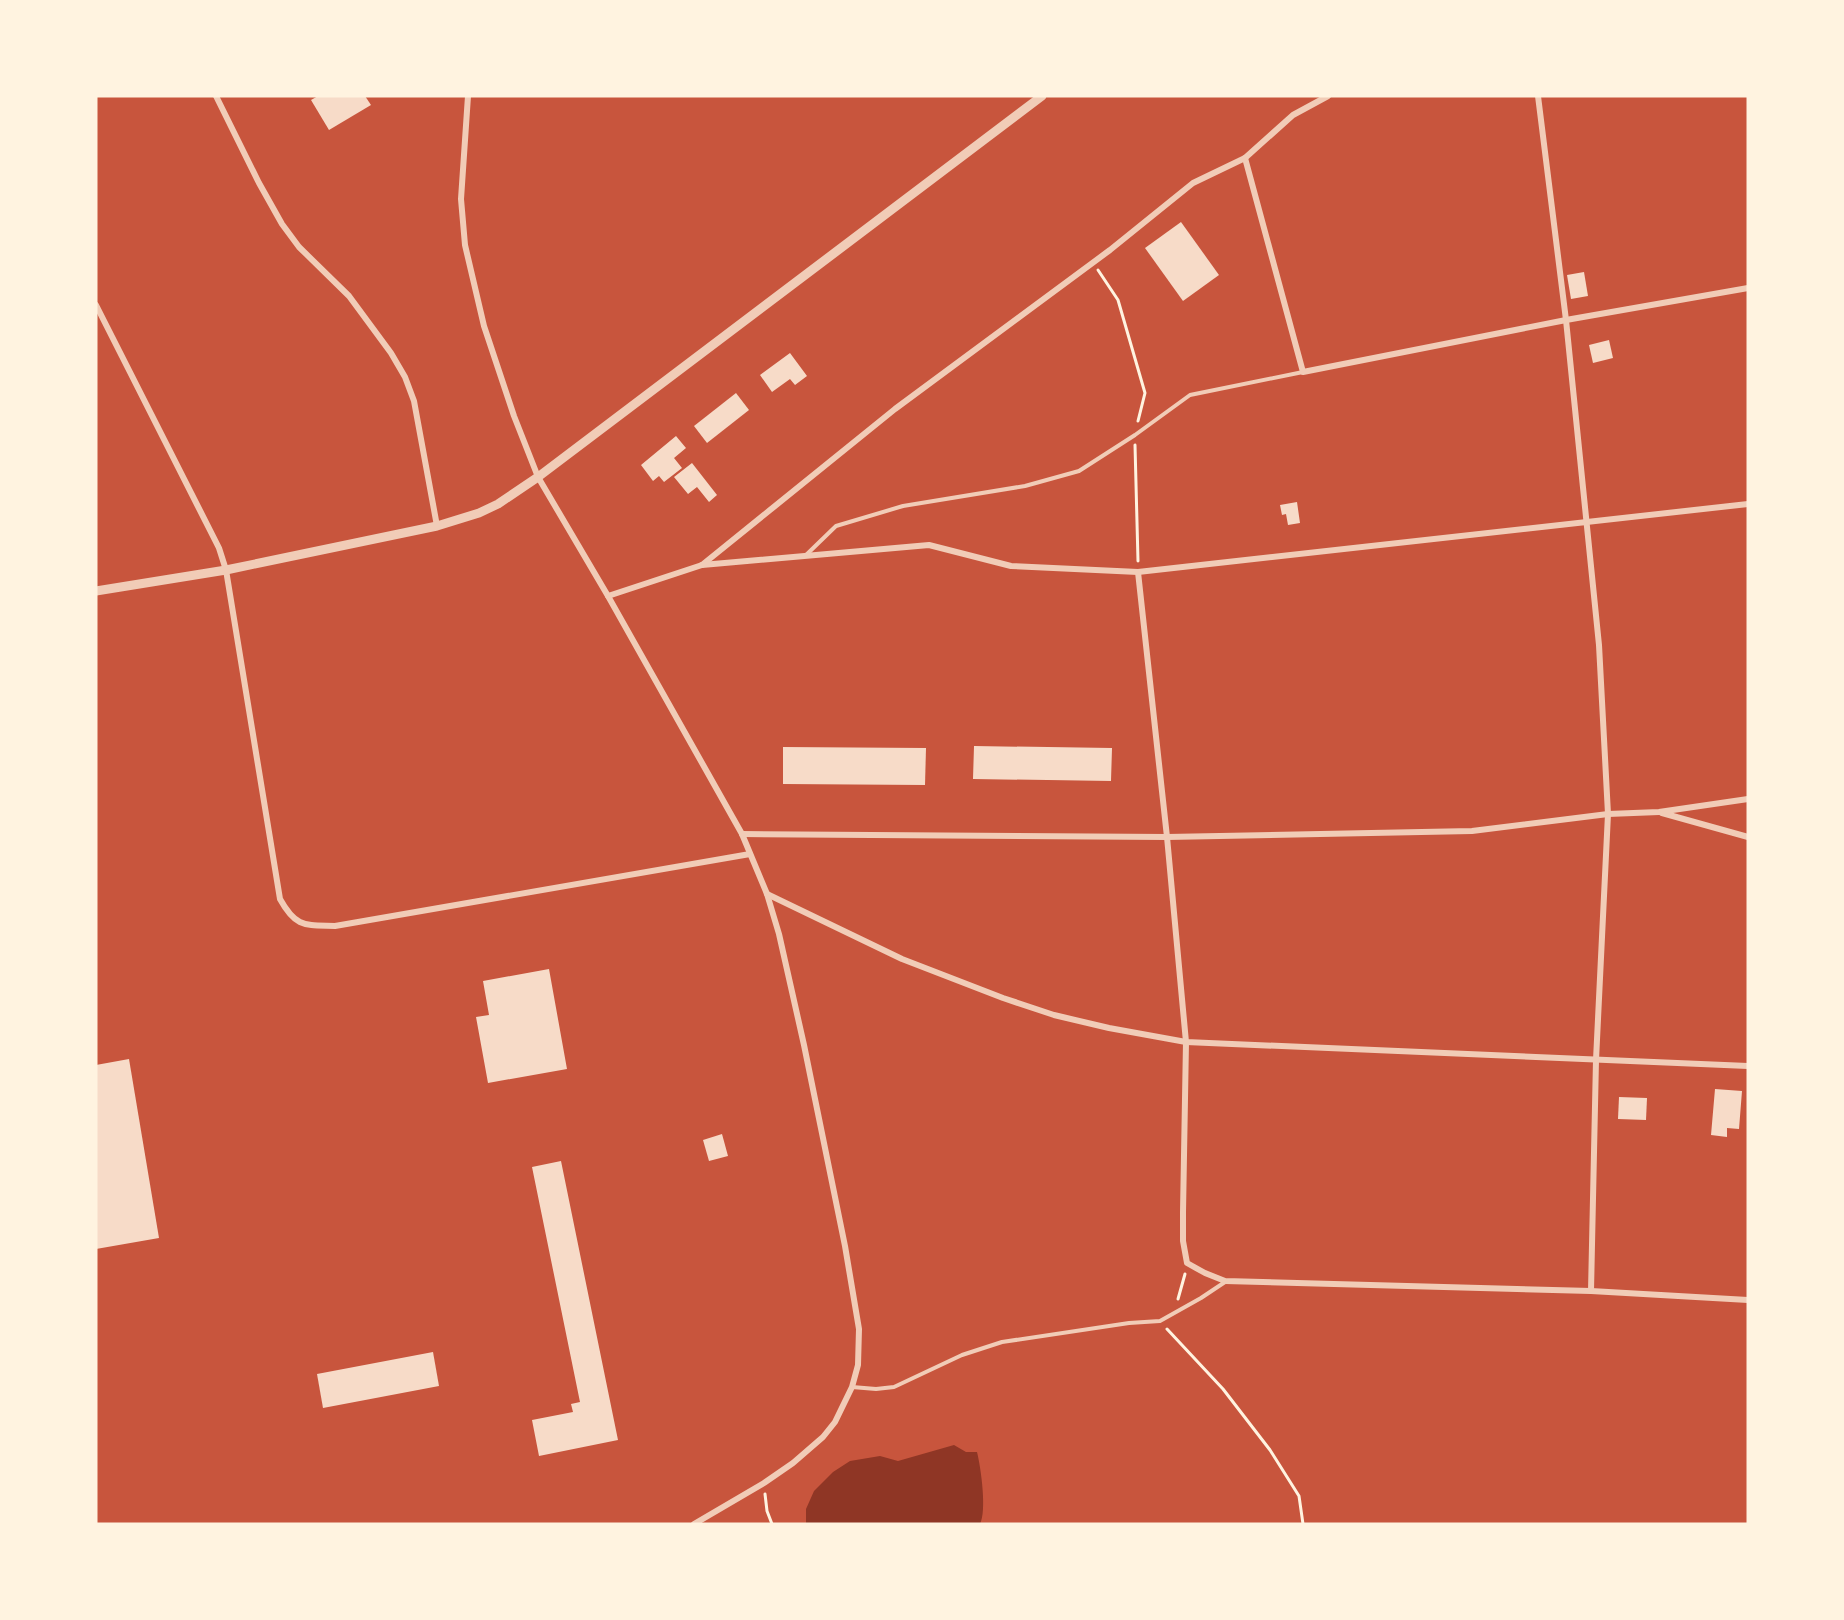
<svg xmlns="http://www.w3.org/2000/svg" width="1844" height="1620" font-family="'Roboto Condensed',sans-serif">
	<rect width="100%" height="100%" fill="#c8553d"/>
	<path fill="#8f3625" d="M954,1445L966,1452H977C981,1468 987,1511 980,1524H806V1509L814,1491L833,1472L850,1461L880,1456L898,1461Z"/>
	<g fill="#f7dbc8">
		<polygon points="318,96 365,96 371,105 329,130 311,100"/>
		<polygon points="1181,222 1219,275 1183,301 1145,248"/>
		<polygon points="1584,272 1588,296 1571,299 1567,275"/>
		<polygon points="1609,340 1613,358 1593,363 1589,345"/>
		<polygon points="790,353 807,376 795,385 790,379 772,392 760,375"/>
		<polygon points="736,393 749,410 707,443 694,426"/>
		<polygon points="676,436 686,448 674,458 682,468 664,482 659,476 653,481 641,465"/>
		<polygon points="692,463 717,495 709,502 697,487 688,494 674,477"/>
		<polygon points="1297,502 1300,523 1288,525 1286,514 1282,515 1280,505"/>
		<polygon points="974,746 1112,748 1111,781 973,779"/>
		<polygon points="783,747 926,748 925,785 783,784"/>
		<polygon points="549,969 567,1069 488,1083 476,1017 489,1015 483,981"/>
		<polygon points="129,1059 159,1238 96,1249 96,1065"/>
		<polygon points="1715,1089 1742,1091 1739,1129 1727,1128 1727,1137 1711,1135"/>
		<polygon points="1619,1097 1647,1098 1646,1120 1618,1119"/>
		<polygon points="722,1134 728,1156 709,1161 703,1140"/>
		<polygon points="561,1161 618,1440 539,1456 532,1420 573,1412 571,1404 580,1402 532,1167"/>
		<polygon points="433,1352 439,1386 323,1408 317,1374"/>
	</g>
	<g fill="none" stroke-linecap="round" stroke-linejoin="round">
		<g stroke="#fff3e0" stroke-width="3">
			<polyline points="1098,270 1118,300 1145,393 1138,421"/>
			<polyline points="1135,445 1138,561"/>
			<polyline points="1178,1299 1185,1274"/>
			<polyline points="1167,1329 1223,1389 1270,1450 1299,1496 1303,1524"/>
			<polyline points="765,1494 767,1511 772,1524"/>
		</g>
		<g stroke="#f1ccb7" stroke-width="4">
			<polyline points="805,556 836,526 903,506 1025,486 1079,471 1135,435 1190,395 1303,372"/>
			<polyline points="852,1387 876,1389 894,1387 962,1355 1002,1342 1129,1323 1160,1321 1201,1298 1225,1282"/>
		</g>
		<g stroke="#f1ccb7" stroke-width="6">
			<polyline points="216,96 259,183 282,224 299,247 349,296 391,353 405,377 414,401 437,526"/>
			<polyline points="468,96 461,199 465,245 484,326 514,416 538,477 608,596 742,834 767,894 779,934 804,1045 845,1246 859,1329 858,1365 852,1387 835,1422 823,1437 793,1463 764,1483 694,1524"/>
			<polyline points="1538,96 1566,320 1599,645 1608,814 1596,1060 1591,1291"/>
			<polyline points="1245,158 1303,372 1566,320 1748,288"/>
			<path d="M96,305L219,548L226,570L280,899C296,928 305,925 335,926L750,854"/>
			<polyline points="702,565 929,545 1011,566 1138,572 1748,504"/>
			<polyline points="1138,572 1167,837 1186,1042 1183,1212 1183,1241 1187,1263 1205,1273 1225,1281 1591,1291 1748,1300"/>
			<polyline points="608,596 702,565 895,409 1110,250 1193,183 1245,158 1293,115 1328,96"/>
			<polyline points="1662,813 1748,837"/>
			<polyline points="742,834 1167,837 1472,831 1608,814 1659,812 1748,799"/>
			<polyline points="767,894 902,959 1003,998 1054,1015 1109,1028 1186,1042 1748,1066"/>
		</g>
		<polyline stroke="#f1ccb7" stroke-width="9" points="96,591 226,570 437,526 479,513 498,504 538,477 1042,96"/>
	</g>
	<rect width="1844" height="1620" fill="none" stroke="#fff3e0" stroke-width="195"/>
</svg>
